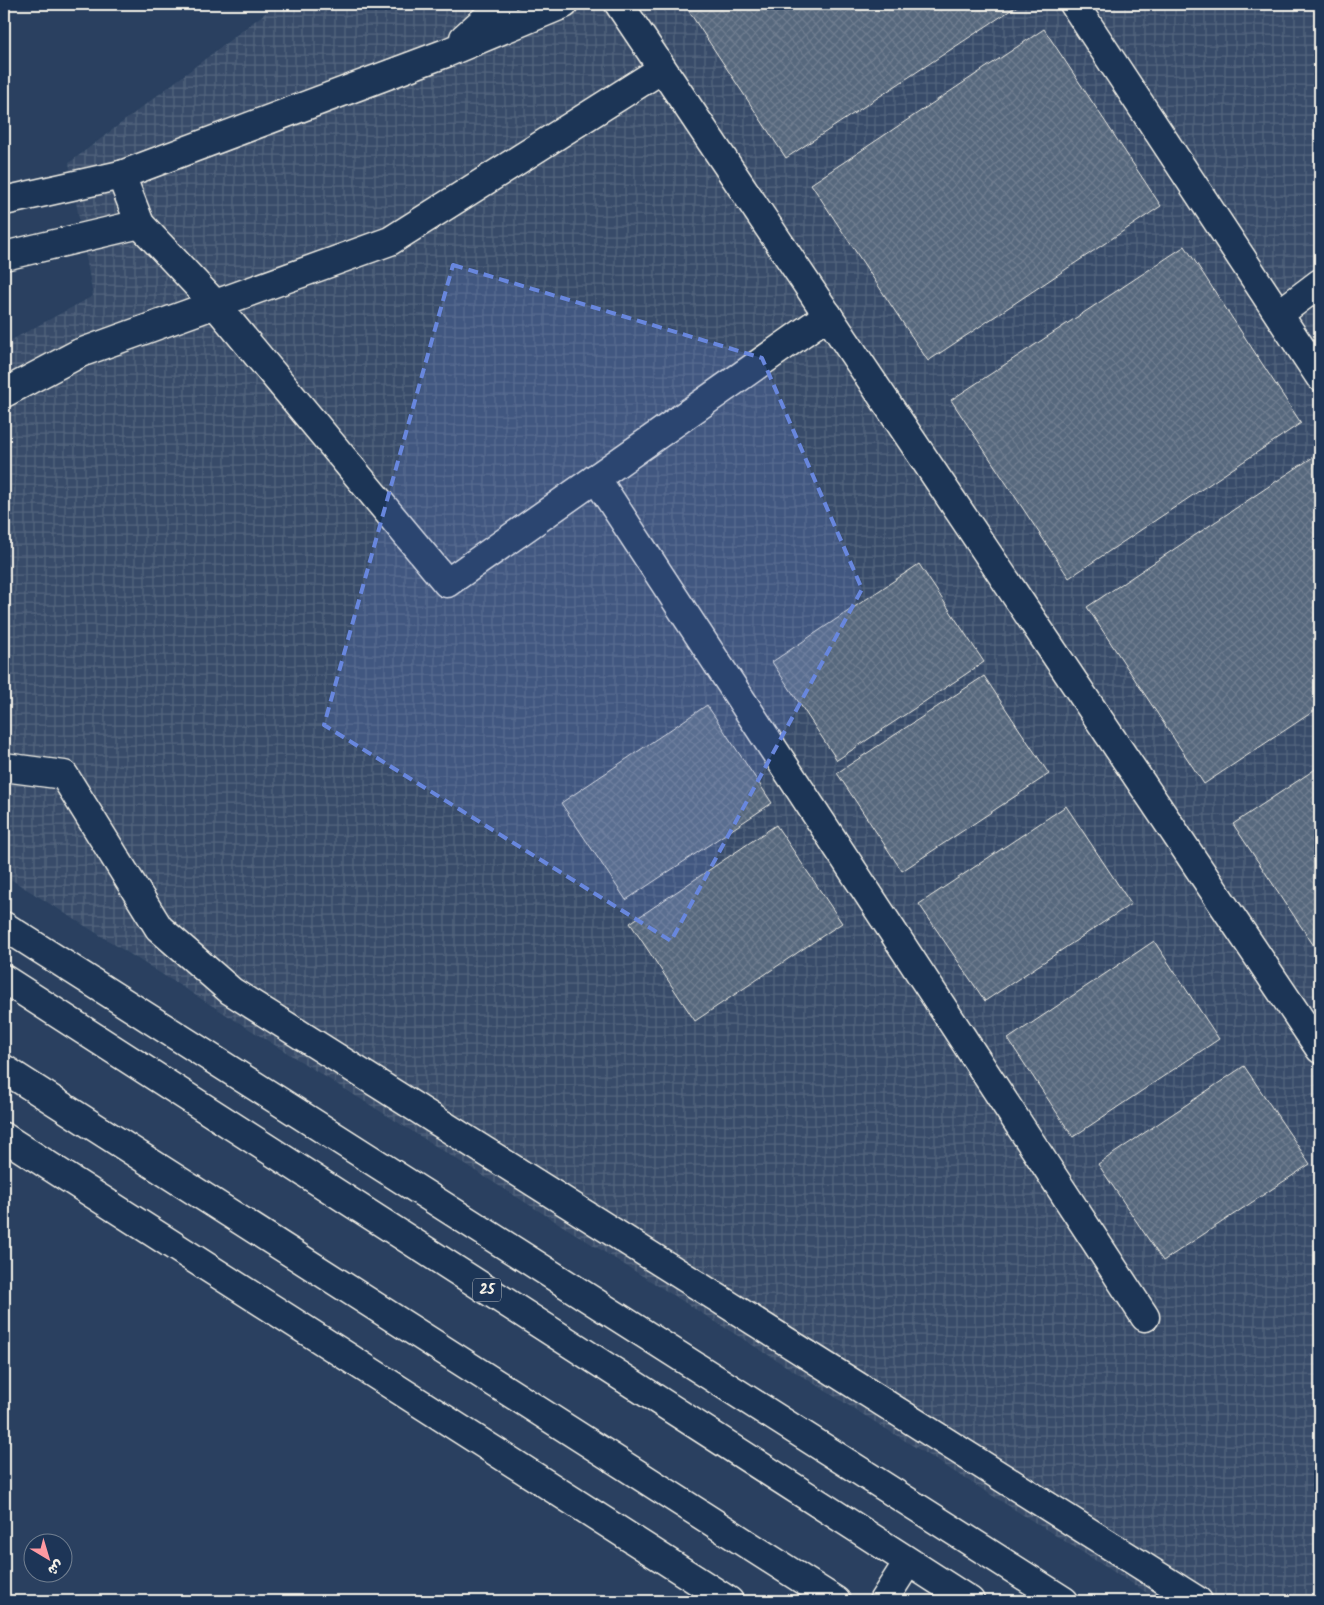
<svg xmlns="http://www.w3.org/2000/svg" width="1324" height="1605" font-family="Kalam,'Playpen Sans Arabic',sans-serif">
	<defs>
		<pattern id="industrial-grid" width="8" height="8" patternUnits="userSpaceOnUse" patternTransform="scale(1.25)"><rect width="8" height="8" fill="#374c69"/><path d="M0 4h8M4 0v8" fill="none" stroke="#55667e"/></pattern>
		<pattern id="building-cross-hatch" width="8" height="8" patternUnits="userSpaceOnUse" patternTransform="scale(1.25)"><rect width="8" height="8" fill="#56677d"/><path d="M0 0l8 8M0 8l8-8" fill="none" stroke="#6f7d8f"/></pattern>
	</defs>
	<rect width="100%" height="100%" fill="#2a4060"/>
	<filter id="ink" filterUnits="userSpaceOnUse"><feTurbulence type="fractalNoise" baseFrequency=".02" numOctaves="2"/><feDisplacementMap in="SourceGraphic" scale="10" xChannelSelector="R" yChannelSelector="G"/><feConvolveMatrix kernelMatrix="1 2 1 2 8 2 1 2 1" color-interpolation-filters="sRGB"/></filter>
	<g filter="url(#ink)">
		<polygon fill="url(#industrial-grid)" points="277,4 1320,4 1320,1601 1160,1601 4,875 4,344 93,296 69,163"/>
		<g fill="url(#building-cross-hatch)" stroke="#f4f1e8">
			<polygon points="684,4 1020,4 786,158"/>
			<polygon points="1044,29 1161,206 928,361 811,184"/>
			<polygon points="1185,246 1301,423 1069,578 951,400"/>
			<polygon points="1319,453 1320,707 1204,784 1087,607"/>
			<polygon points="919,564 984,662 837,760 772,662"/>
			<polygon points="984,676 1049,774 902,871 837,773"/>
			<polygon points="707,705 772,803 626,900 561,803"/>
			<polygon points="1320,766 1320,955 1233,824"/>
			<polygon points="1066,806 1131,904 985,1001 919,904"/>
			<polygon points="776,825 842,923 695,1021 630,923"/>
			<polygon points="1154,941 1219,1039 1073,1137 1008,1039"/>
			<polygon points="1244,1066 1310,1164 1163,1261 1098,1164"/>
		</g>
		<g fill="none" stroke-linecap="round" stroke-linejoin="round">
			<g stroke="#f4f1e8" stroke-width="31">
				<g id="minor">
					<polyline points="619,4 1320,1049"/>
					<polyline points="1074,4 1320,377"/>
					<polyline points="464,38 502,4"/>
					<polyline points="121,175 140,224 215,304 447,583 828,315"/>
					<polyline points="4,201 121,175 446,53 564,4"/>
					<polyline points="4,256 140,224"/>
					<polyline points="1279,314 1320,283"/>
					<polyline points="4,393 80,353 390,241 662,69"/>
					<polyline points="596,478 1145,1317"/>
					<polyline points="4,767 64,775 159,928 231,991 1198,1601"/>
					<polyline points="4,926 1064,1601"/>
					<polyline points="4,1137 729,1601"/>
				</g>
			</g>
			<g stroke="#f4f1e8" stroke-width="31">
				<g id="major">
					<polyline points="4,979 970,1601"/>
					<polyline points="4,1069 836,1601"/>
					<polyline points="883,1601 908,1562"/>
				</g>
			</g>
			<use href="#minor" stroke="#1d3557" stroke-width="28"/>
			<use href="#major" stroke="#1d3557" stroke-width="28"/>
		</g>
	</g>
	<path fill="#6887de" fill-opacity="0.2" stroke="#6887de" stroke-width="4" stroke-dasharray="10 6" stroke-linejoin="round" d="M453,265L762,358L862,589L671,941L324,725Z"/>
	<g text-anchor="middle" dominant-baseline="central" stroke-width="4" stroke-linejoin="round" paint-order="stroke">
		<rect fill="#1d3557" stroke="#b4b9bc" stroke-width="1" x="473" y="1278.5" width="28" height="23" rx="4"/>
		<g font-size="14" font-weight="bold" fill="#f4f1e8">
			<text x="487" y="1290">25</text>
		</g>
	</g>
	<rect width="1324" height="1605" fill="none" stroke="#1d3557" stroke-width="20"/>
	<rect x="10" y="10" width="1304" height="1585" fill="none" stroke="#f4f1e8" stroke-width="2" filter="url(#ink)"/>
	<g transform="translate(48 1558) rotate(142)"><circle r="24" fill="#1d3557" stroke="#738091"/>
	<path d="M0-4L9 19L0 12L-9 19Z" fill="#ff9aa2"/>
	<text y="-8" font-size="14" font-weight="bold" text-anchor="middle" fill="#f4f1e8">ش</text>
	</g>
</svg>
